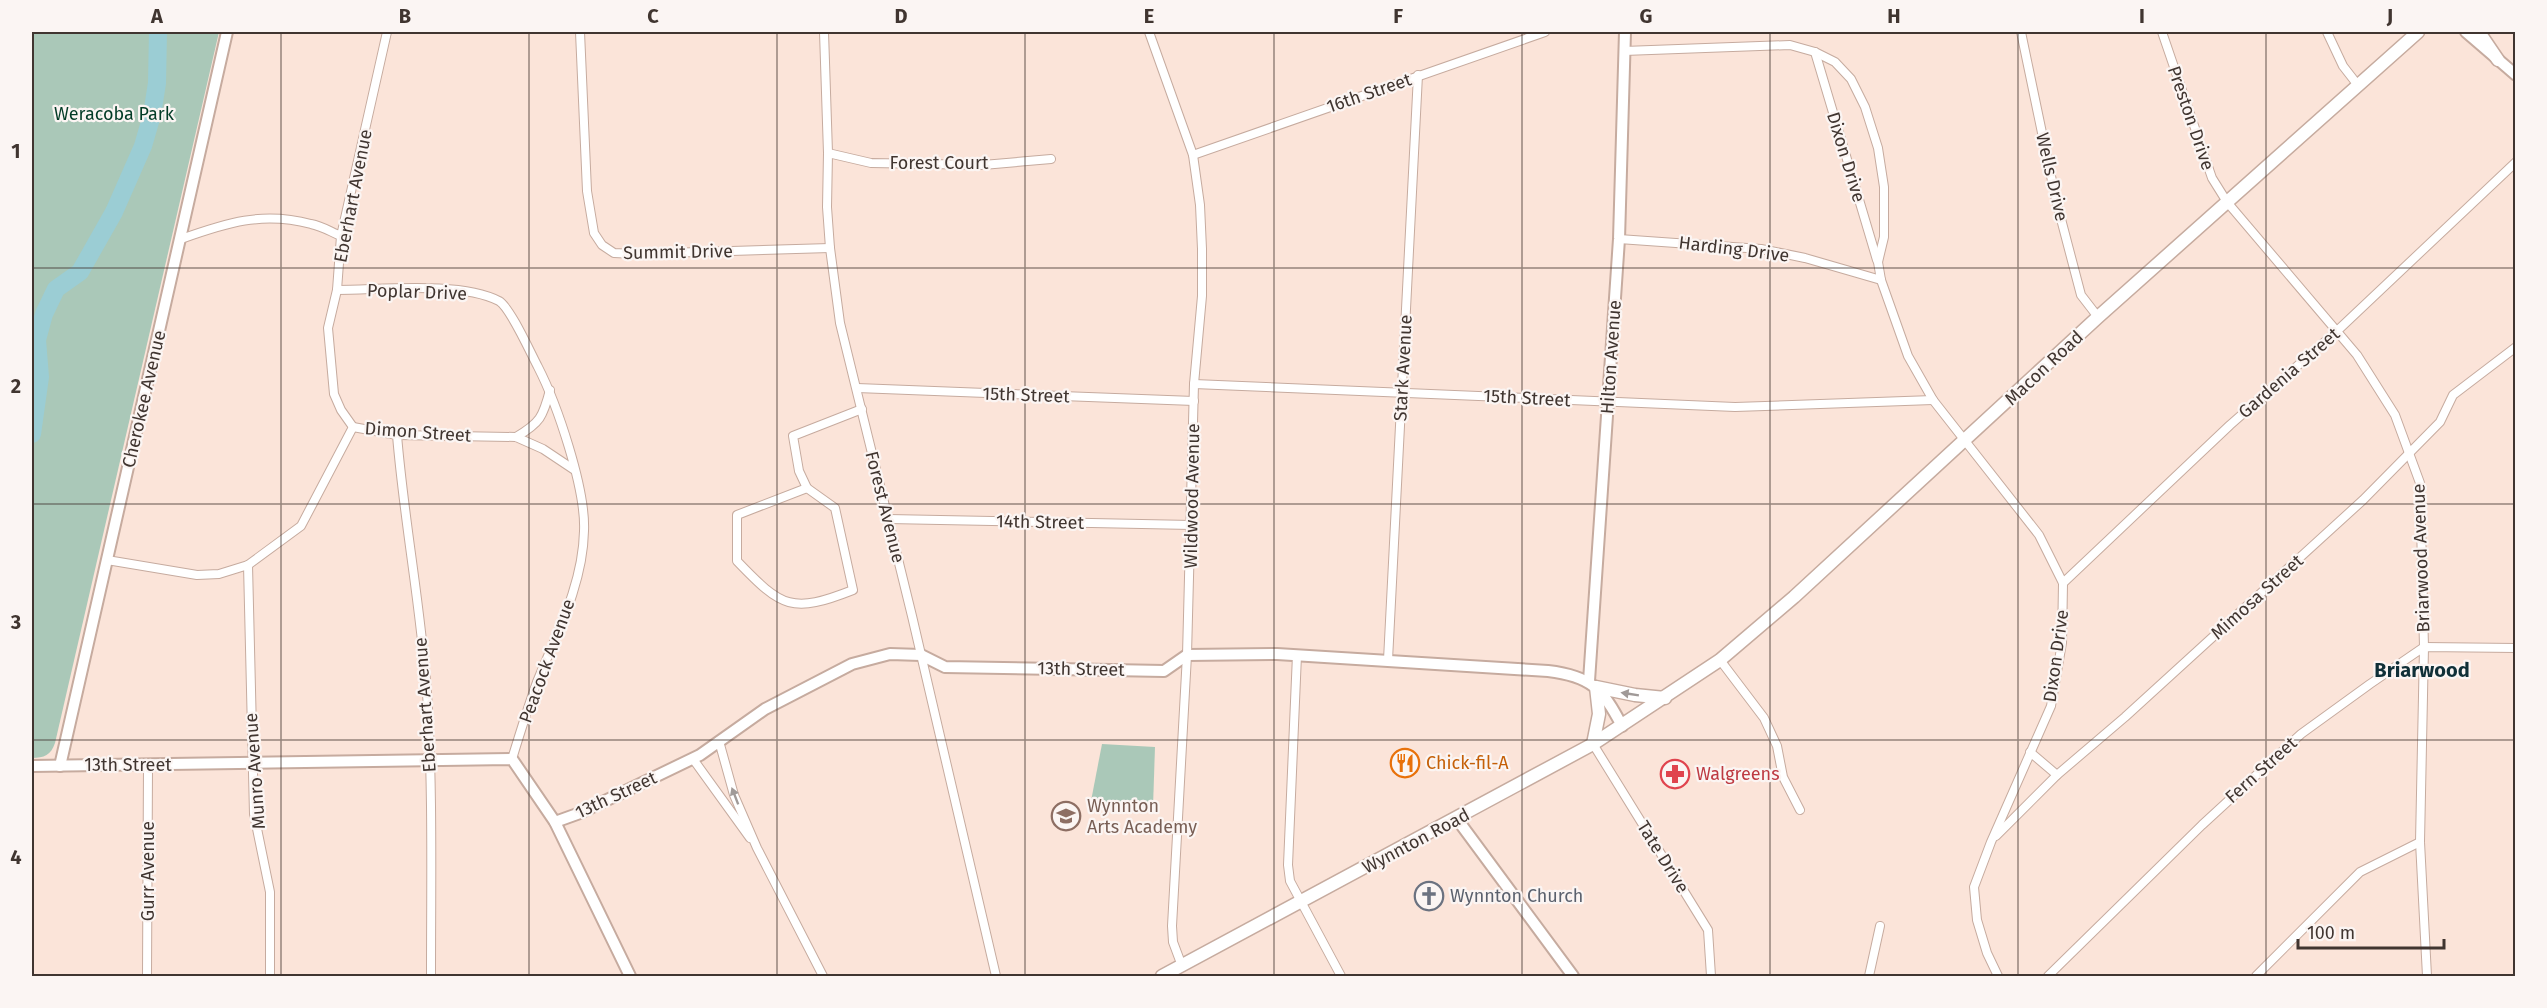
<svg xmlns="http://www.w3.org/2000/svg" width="2547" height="1008" font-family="'Fira Sans',sans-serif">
	<rect width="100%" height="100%" fill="#fbe4d9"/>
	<g fill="#aac8b8">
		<path d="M32,32H219L55,743C51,755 44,758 32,758Z"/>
		<polygon points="1102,744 1155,747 1153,807 1091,801"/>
	</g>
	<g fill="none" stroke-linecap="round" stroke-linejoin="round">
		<polyline stroke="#9bcdd4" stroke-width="18" points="32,434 40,377 37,340 44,314 56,289 80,272 114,212 143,146 152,115 157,83 158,32"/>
		<g stroke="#c6ab9f" stroke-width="10">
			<g id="street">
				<polyline points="580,32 587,191 594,233 602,245 614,253 634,254 830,248"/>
				<polyline points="824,32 828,153 827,207 830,248 840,323 912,616 996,976"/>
				<polyline points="1149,32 1193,155 1200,205 1202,249 1202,296 1194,384 1187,655 1172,926 1173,942 1182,966"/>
				<polyline points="2021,32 2056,200 2081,295 2098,317"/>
				<polyline points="2162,32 2212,178 2227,202 2357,355 2395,415 2420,483 2424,647 2420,842 2427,976"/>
				<polyline points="2327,32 2343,66 2357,84"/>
				<polyline points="1624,51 1790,45 1815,52 1835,62 1851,79 1865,107 1878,148 1884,187 1884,237 1878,262 1881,280 1908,356 1933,400 2039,535 2063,583 2062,643 2051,706 1991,842 1974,887 1977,920 1987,953 1998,976"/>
				<polyline points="1815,52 1877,260"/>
				<polyline points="828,153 871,163 983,165 1051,159"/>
				<polyline points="1193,155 1545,32"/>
				<path d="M181,239C226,223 262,211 311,224C322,226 331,232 341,236"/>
				<polyline points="1619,239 1761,249 1805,258 1881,280"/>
				<path d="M337,290C382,290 459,281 499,301C510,307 531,354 538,367C557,404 586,489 584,531C583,584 557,633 537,682C528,707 520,733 512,759"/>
				<polyline points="1194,384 1735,407 1933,400"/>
				<polyline points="857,388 1194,401"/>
				<polyline points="353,427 341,410 334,394 328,328 337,290 341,236 387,32"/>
				<polyline points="353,427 397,435 516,437 543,449 573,469"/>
				<path d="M397,435C404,521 421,607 427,693C433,787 431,882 431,976"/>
				<path d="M516,437C540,423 543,417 550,390"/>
				<path d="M807,488L835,508L853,590C792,614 782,608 737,561V515Z"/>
				<polyline points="807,488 799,471 793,436 862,409"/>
				<polyline points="888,519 1192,525"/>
				<polyline points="107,560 197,575 219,574 248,565 301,526 353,427"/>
				<polyline points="248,565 254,814 270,892 270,976"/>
				<polyline points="2063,583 2230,425 2337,331 2516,162"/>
				<polyline points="1297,655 1288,865 1290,881 1341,976"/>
				<polyline points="1388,660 1418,75"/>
				<polyline points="1720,660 1764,718 1777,746 1783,777 1800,810"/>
				<polyline points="719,741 734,795 757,848 823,976"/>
				<polyline points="1593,744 1708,930 1711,976"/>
				<polyline points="2030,752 2057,775"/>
				<polyline points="693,759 750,838"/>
				<polyline points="1996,836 2057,775 2125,717 2363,500 2440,422 2453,395 2516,347"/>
				<polyline points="147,976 148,766"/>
				<polyline points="1869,976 1880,926"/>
				<polyline points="2048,976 2202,825 2301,734 2370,684 2424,647 2516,648"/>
				<polyline points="2256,976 2360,872 2420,842"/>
			</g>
		</g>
		<g stroke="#c6ab9f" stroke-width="14">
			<g id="secondary">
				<polyline points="2466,32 2516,75"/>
				<polyline points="1589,681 1619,239 1625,32"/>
				<polyline points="32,766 512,759 555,822 630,976"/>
				<polyline points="60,766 227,32"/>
				<polyline points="1457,819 1573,976"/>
				<path d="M555,822L580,813L700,755L765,709L852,664L890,654L921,655L945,667L1164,671L1187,655L1277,654L1548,671C1591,676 1603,689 1622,726"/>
			</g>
		</g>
		<g stroke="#c6ab9f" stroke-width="15">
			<g id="primary">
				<polyline points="2479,32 2498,60"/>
				<polyline points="1593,744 1599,714 1596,687 1635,695 1665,698"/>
				<polyline points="1162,976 1593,744 1720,660 1794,597 2098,317 2418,32"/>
			</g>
		</g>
		<use href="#street" stroke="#fff" stroke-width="8"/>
		<use href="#secondary" stroke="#fff" stroke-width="10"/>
		<use href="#primary" stroke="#fff" stroke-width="12"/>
	</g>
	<defs><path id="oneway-solid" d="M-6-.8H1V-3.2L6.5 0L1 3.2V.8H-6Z" transform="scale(1.5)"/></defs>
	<g fill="#a09a98">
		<use href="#oneway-solid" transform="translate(1630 694) rotate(-171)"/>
		<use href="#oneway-solid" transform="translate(735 796) rotate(-111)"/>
	</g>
	<path fill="none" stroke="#403530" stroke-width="1.5" stroke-opacity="0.55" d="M281,32V976M529,32V976M777,32V976M1025,32V976M1274,32V976M1522,32V976M1770,32V976M2018,32V976M2266,32V976M32,268H2516M32,504H2516M32,740H2516"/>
	<defs>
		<g id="restaurant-ring" transform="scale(1.5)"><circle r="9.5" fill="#fbf5f3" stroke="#e8710a" stroke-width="1.5"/><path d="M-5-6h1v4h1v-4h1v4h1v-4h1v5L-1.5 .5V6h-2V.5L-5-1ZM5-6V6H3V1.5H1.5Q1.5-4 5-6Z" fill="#e8710a"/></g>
		<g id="pharmacy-ring" transform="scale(1.5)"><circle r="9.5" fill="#fbf5f3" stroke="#e0444e" stroke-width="1.5"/><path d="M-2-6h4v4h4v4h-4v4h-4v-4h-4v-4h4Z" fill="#e0444e"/></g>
		<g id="school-ring" transform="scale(1.5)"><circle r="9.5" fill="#fbf5f3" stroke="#8d6e63" stroke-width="1.5"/><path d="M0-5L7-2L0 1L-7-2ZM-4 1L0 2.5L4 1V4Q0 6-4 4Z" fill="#8d6e63"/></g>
		<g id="church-ring" transform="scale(1.5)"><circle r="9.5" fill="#fbf5f3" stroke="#6b7280" stroke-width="1.5"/><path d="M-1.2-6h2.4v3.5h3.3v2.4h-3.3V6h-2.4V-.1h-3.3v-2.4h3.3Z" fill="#6b7280"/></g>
	</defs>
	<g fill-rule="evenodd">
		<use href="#restaurant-ring" x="1405" y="763"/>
		<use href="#pharmacy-ring" x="1675" y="774"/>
		<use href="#school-ring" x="1066" y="816"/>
		<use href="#church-ring" x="1429" y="896"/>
	</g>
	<g text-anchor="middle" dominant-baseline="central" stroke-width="4.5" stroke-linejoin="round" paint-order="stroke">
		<g font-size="18" fill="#403530" stroke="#fbf5f3">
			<text transform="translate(1369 93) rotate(-19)">16th Street</text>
			<text transform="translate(2191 118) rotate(71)">Preston Drive</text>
			<text transform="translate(1846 157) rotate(73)">Dixon Drive</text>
			<text x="939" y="163">Forest Court</text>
			<text transform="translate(2052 177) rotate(77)">Wells Drive</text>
			<text transform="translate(353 196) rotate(-79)">Eberhart Avenue</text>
			<text transform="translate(1734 249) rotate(7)">Harding Drive</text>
			<text transform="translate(678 252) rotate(-1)">Summit Drive</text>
			<text transform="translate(417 292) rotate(2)">Poplar Drive</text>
			<text transform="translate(1611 357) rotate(-86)">Hilton Avenue</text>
			<text transform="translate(1403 368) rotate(-87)">Stark Avenue</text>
			<text transform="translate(2044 368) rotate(-43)">Macon Road</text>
			<text transform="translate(2289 373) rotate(-41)">Gardenia Street</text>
			<text transform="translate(1026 395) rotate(2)">15th Street</text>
			<text transform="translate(1527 398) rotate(3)">15th Street</text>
			<text transform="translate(144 399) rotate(-77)">Cherokee Avenue</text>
			<text transform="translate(418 432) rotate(4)">Dimon Street</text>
			<text transform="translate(1192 496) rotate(-89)">Wildwood Avenue</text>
			<text transform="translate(885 507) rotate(76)">Forest Avenue</text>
			<text transform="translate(1040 522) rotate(1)">14th Street</text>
			<text transform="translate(2421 558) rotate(-92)">Briarwood Avenue</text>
			<text transform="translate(2257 597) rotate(-42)">Mimosa Street</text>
			<text transform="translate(2056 656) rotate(-82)">Dixon Drive</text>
			<text transform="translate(547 661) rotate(-70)">Peacock Avenue</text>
			<text transform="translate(1081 669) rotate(1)">13th Street</text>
			<text transform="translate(425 705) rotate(-94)">Eberhart Avenue</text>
			<text x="128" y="765">13th Street</text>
			<text transform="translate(2261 770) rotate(-42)">Fern Street</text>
			<text transform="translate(255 771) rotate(-94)">Munro Avenue</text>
			<text transform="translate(616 795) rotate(-25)">13th Street</text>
			<text transform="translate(1416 841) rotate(-28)">Wynnton Road</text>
			<text transform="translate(1663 857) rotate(58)">Tate Drive</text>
			<text transform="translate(148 871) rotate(-90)">Gurr Avenue</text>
		</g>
		<g font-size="18" fill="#033c27" stroke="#fbf5f3">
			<text x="114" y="114">Weracoba Park</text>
		</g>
		<g font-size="18" fill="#c56008" stroke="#fbf5f3" text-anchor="start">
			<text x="1426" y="763">Chick-fil-A</text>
		</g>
		<g font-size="18" fill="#be3a42" stroke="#fbf5f3" text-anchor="start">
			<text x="1696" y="774">Walgreens</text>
		</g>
		<g font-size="18" fill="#785e54" stroke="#fbf5f3" text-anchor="start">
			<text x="1087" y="806">Wynnton<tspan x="1087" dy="21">Arts Academy</tspan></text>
		</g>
		<g font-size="18" fill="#5b616d" stroke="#fbf5f3" text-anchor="start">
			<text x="1450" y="896">Wynnton Church</text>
		</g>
		<g font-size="20" font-weight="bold" fill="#103038" stroke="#fbf5f3">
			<text x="2422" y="670">Briarwood</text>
		</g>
	</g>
	<rect width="2547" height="1008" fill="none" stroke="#fbf5f3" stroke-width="66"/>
	<path d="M2298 939v9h146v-9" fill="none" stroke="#403530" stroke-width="3"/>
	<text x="2307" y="939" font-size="18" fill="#403530" stroke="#fbf5f3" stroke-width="4.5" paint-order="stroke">100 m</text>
	<rect x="33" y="33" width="2481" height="942" fill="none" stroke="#403530" stroke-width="2"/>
	<g font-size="20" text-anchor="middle" font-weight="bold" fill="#403530">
		<text x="157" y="23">A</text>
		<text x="405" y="23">B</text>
		<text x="653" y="23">C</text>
		<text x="901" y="23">D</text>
		<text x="1149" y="23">E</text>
		<text x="1398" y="23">F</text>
		<text x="1646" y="23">G</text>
		<text x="1894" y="23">H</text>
		<text x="2142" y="23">I</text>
		<text x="2390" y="23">J</text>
		<text x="16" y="158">1</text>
		<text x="16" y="393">2</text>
		<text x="16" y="629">3</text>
		<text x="16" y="864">4</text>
	</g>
</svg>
